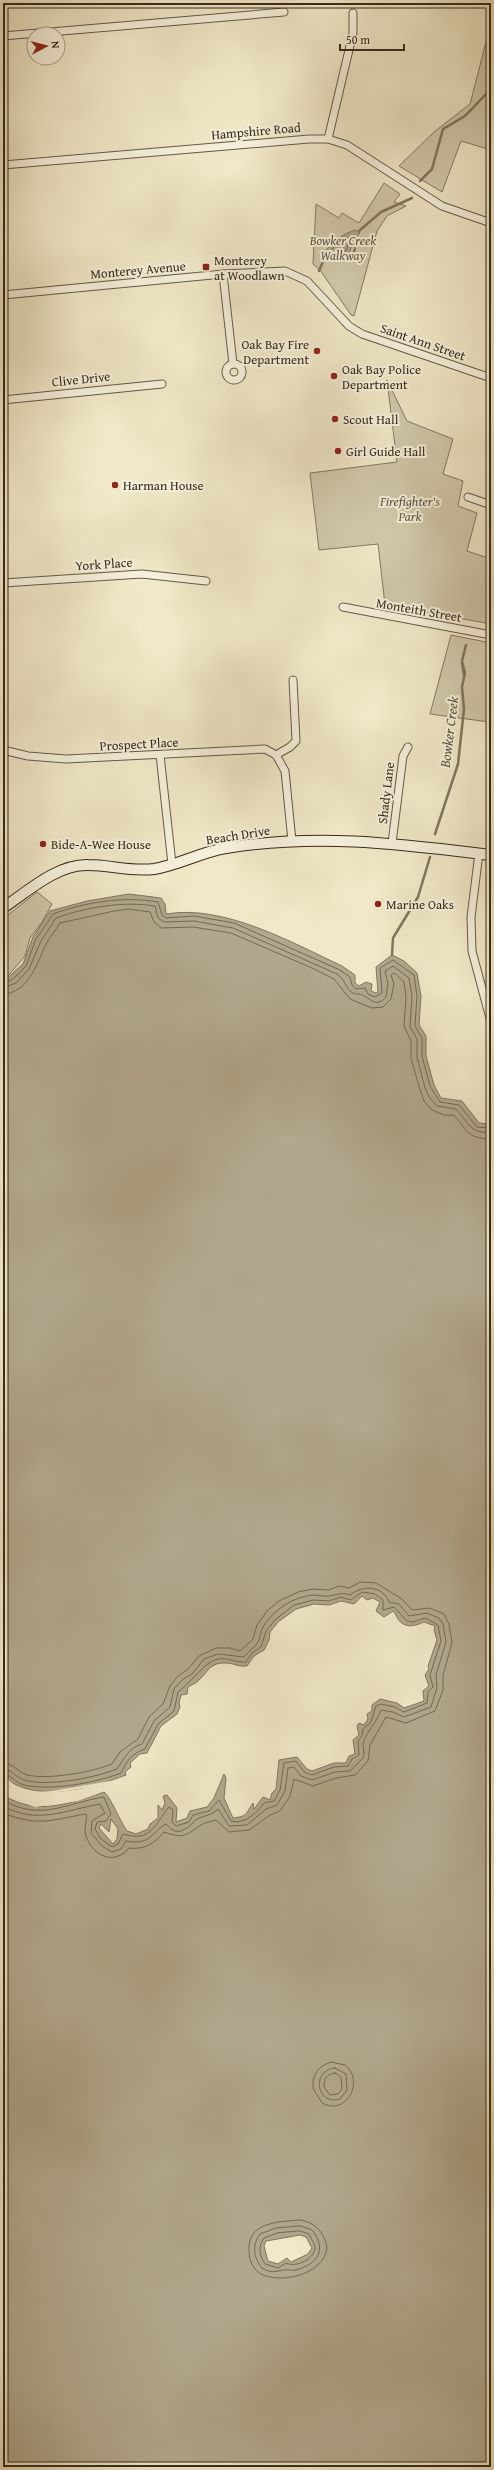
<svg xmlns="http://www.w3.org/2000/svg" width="494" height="2470" font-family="'Gentium Book Plus',serif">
	<rect width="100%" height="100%" fill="#f0e8c8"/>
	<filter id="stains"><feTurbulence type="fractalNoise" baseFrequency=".005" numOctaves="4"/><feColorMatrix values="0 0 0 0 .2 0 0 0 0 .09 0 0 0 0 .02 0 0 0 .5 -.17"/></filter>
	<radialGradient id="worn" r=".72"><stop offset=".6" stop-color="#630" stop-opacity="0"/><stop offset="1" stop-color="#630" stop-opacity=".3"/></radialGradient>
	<g fill="#d0c8ab" stroke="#837963">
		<polygon points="491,23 491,150 461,141 442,192 399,166 434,132 470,104"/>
		<polygon points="384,183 400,194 394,202 406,206 387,216 377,231 354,316 351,315 320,270 313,264 316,204 339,218 342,213 359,223"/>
		<polygon points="387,380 407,421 453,439 443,474 463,481 458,506 477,513 467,551 491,559 491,605 486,623 385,605 378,544 319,550 310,473 397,462"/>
		<polygon points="451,635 491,643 491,712 489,722 430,714"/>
		<polygon points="37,892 52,904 42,922 30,938 25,956 8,976 3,977 3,919"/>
	</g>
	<g fill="#b1a78d" stroke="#80755f" fill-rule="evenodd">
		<path d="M356,230L360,233L354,239L349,254L329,260L324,259L323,253C332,243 343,233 356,230Z"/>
		<path d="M129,894L161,898L165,904L166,914C223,904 291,942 342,966L355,975V983L359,986L366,982L372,984L371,991L376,993L378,992L376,967L392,955L404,961L417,973L421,996L419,1025L426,1036V1056L434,1085L441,1098L462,1101L479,1123L491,1124V2467H3V1795C37,1816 68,1804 104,1792C110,1796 121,1823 127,1831L136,1834L148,1829L150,1824L158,1818V1805L162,1810L165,1803L163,1796L167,1795L177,1808L176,1822L187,1818L190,1811L207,1807L214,1798L224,1774L226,1778L224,1798L233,1818C249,1816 245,1814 253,1803L254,1809L263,1797L270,1800L272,1793L276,1789L279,1760L297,1757L307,1769L312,1771L334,1763H346L349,1756L355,1754L353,1740L359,1735L357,1726L359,1723L364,1725L368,1719L367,1714L372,1711V1705L380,1699L397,1703L404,1708L424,1701L423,1691L429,1686L425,1675L429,1669L428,1666L437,1640L434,1630L435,1626L424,1622C415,1626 405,1629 398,1619C396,1616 396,1614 393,1611L384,1617L376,1611L380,1602L373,1598L367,1600L362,1596L354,1604L341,1601L329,1605L314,1604L296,1609L278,1622L270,1632L269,1640L264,1650L254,1656L247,1666C237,1667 234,1663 226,1663C210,1662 208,1672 198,1681C195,1684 191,1685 188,1687L187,1694L181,1695L179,1703L180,1707L177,1714L161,1726L147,1753L140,1754L130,1763L131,1767L125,1772L126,1775C92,1788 32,1804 3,1776V982L23,964L33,937L50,911L87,901ZM111,1819L118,1829L117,1839L113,1844L99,1828L101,1824L109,1832ZM300,2235L306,2237L312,2248L308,2254L291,2262L287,2258L278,2264L268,2261L264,2246L266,2241Z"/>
	</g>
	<g fill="#f0e8c8">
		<polygon points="3,1776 20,1789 36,1792 52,1791 110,1781 108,1784 67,1791 36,1794 19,1790 8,1784"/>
		<polygon points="105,1791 78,1801 35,1807 3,1795 3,1793 35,1805 53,1804"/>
	</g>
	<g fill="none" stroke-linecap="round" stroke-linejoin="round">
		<g stroke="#746854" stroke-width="1">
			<polygon points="347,237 350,239 346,251 330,254 333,248"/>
			<path d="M3,983L13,979L26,966L36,939L53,914C86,902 123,896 158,902L162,915L166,918L194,916L234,923L340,970L350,977L352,985L356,989L365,988L368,994L375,997L382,993L380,968L393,960L414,975L417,996L415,1026L422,1038V1056L430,1086L440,1102L459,1105L477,1127L491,1128"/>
			<path d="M3,988L16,983L29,969L41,941L56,918C87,907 123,901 155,906L158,918L164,922L194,921L233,928L337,974C346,981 344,985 350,991C354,995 357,993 362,995C371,998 375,1009 386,997L388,984L385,971L393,966L409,978L412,996L410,1027L417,1039V1057L425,1088L429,1097L437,1106L456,1109C470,1124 468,1132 491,1133"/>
			<path d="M3,994C29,993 37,963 46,944C50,937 56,930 60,923L114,911L129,909L150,912L154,922L161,928L193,927L231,933L312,968L334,979L350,999L372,1008L383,1007L391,999L394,984L391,975L394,973L404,982L406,997L404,1026L411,1041V1058L420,1090L424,1101L432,1110L444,1115H454C468,1131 466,1138 491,1139"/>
			<path d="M3,1763C13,1763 18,1772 27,1775C49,1780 92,1772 112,1764L120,1752L138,1739L149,1717L163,1704L170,1686L178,1676L188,1669L199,1656L216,1648H230L240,1651L253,1639L257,1625L267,1611L279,1601L298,1592L313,1589L328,1590L340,1586L349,1588L360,1582L376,1583L402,1599L412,1610L430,1608L444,1614L449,1624L452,1643L443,1675V1690L435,1711L406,1723L386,1717L370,1745L368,1761L355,1775L336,1778L313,1786L294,1779L290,1796L280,1811L270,1815L249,1830L229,1832L216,1820C211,1822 205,1822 201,1825C185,1836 183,1839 164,1832C155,1843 145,1850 129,1848C114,1866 93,1856 86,1836C83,1828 88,1820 86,1814C50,1820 39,1827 3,1813"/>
			<path d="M3,1769C12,1769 16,1778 24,1780C48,1787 94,1778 117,1769C124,1759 128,1748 142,1744L154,1721L170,1707L174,1689L182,1680L192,1674L204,1659L218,1654L244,1657C248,1651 255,1648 258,1642C261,1637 260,1632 263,1627C273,1610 293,1597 313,1595C318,1595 324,1597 329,1596C337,1595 341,1592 350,1595C363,1585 382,1585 389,1602L399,1604L409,1616L427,1613L439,1618L443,1624L446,1642L436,1675L437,1688L431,1707L404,1717L393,1712L381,1710C377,1722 365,1734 363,1744C363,1749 365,1753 363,1758L350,1771L335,1772L312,1780L301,1776L294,1767L288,1768L285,1791L277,1805L266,1809L247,1825L229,1826L218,1809C210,1817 202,1815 196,1820C190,1825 184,1833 175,1831C170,1830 169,1825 165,1824C150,1836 148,1845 126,1841L121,1849L112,1852L102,1846L91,1833L92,1821L105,1813L100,1804C66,1810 37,1825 3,1806"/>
			<path d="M3,1774C10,1774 16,1783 24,1785C51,1791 95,1783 121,1773C126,1762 132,1753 145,1749L158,1724L174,1711L178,1692C189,1685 205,1661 218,1659C228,1657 236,1663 246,1662L252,1653L261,1647L266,1631L275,1620L294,1605L313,1600L329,1601L341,1597L351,1600L362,1592L375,1594L383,1600V1610L394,1607L407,1621L413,1622L425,1618L438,1625L441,1641L430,1675L433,1687L428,1692L427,1703L404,1712L395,1707L381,1704L376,1706L371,1722L363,1729L362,1736L358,1741L359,1755L352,1759L348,1766L334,1767L312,1775L304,1772L296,1761L284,1763L280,1790L274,1801L264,1803C257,1813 244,1825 231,1821L219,1800L209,1811L193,1815L189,1822L176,1826L172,1822L173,1810L169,1807C155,1824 151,1843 123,1834L118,1844L112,1847L101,1839L95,1829L97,1822L106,1821L111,1814L104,1797C66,1803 40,1822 3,1800"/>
			<path d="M331,2062L345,2065C365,2080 347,2117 322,2103L313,2088C312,2075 318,2066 331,2062Z"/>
			<path d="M335,2068L346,2074L347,2090L340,2099C316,2106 311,2070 335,2068Z"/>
			<path d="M335,2073L341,2077L342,2089L338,2094L330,2095L324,2087C324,2079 326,2074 335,2073Z"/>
			<path d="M299,2220C314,2221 325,2233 327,2248C324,2275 279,2285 259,2273C252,2267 249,2259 249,2251C247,2222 278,2222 299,2220Z"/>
			<path d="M301,2226L312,2230C328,2250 317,2265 295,2270C291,2271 288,2269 285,2270C275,2271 272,2274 262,2268C253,2257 252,2245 260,2234L276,2228Z"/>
			<path d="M300,2231L309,2234L315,2246C316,2259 296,2268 286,2263L278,2268L265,2264C259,2254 258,2247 264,2238L277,2233Z"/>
		</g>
		<g stroke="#80755f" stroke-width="2.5">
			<polyline points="420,181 432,169 443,129 465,116 491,89"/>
			<polyline points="359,231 381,212 412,198"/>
			<polyline points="354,239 356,241"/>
			<polyline points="354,252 355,248"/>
			<polyline points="319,271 324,259"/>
			<polyline points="462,662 464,676"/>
			<polyline points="435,834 458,764 464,709 462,687 465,673 462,661 466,645"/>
			<polyline points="392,955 393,938 418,897 430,857"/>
		</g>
		<g stroke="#645a46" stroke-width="9">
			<g id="street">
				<polyline points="3,36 284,12"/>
				<polyline points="328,139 353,33 353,13"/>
				<polyline points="3,165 309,139 328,139 347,145 442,206 491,223"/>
				<polyline points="223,274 233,364"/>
				<polyline points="3,295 223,274 285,271 307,281 349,326 362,334 491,378"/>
				<circle cx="234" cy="372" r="8"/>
				<polyline points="3,400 162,384"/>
				<polyline points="468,497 491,505"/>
				<polyline points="3,583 142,574 206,581"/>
				<polyline points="343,607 491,635"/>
				<polyline points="3,750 28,756 66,759 265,749 276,755 285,771 292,841"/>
				<polyline points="160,755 172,864"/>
				<polyline points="276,755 290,747 296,741 293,680"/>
				<polyline points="392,843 403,756 408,747"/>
				<polyline points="479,853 471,917 472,951 491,1022"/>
			</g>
		</g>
		<g stroke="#362a1b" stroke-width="12">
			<path id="secondary" d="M3,908C27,892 57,864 88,865C111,865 130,872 154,869C179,865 201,852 226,848C318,833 400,844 491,855"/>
		</g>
		<use href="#street" stroke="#f5f0db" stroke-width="7"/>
		<use href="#secondary" stroke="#f5f0db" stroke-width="10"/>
	</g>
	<g fill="#8f2418" stroke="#f5f0db" stroke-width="1.5">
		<rect x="202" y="263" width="8" height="8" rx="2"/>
		<circle cx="317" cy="351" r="4"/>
		<circle cx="334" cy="376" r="4"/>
		<circle cx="335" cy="419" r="4"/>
		<circle cx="338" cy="451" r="4"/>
		<circle cx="115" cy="485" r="4"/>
		<circle cx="43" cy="844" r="4"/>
		<circle cx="378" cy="904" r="4"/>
	</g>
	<g text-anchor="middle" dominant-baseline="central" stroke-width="4" stroke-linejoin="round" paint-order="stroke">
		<g font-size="13" fill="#362a1b" stroke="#f5f0db">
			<text transform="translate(256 131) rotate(-5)">Hampshire Road</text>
			<text transform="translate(138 270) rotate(-5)">Monterey Avenue</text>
			<text transform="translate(423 342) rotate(19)">Saint Ann Street</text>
			<text transform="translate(81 379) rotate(-6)">Clive Drive</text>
			<text transform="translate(104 564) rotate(-4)">York Place</text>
			<text transform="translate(419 610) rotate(10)">Monteith Street</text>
			<text transform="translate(139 744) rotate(-3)">Prospect Place</text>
			<text transform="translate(386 793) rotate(-83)">Shady Lane</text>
			<text transform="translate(238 835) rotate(-9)">Beach Drive</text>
		</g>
		<g font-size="13" font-style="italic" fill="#5c523f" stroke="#f5f0db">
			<text x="343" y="240">Bowker Creek<tspan x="343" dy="15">Walkway</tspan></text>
			<text x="410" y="501">Firefighter's<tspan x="410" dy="15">Park</tspan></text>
		</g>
		<g font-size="13" fill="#362a1b" stroke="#f5f0db" text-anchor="start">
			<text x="214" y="260">Monterey<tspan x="214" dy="15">at Woodlawn</tspan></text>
			<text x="309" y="344" text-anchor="end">Oak Bay Fire<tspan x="309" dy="15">Department</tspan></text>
			<text x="342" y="369">Oak Bay Police<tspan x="342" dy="15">Department</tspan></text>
			<text x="343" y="419">Scout Hall</text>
			<text x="346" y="451">Girl Guide Hall</text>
			<text x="123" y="485">Harman House</text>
			<text x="51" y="844">Bide-A-Wee House</text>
			<text x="386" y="904">Marine Oaks</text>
		</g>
		<g font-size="14" font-style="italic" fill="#5b503d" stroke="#f5f0db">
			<text transform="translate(449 732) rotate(-83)">Bowker Creek</text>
		</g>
	</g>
	<rect width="494" height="2470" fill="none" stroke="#f0e8c8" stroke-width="16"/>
	<rect x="4" y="4" width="486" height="2462" fill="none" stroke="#362a1b" stroke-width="2"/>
	<rect x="8" y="8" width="478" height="2454" fill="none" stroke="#362a1b"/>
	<g transform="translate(46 46) rotate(83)"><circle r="19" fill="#f5f0db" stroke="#a9a18e"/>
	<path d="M0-3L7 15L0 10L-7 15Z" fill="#8f2418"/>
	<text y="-6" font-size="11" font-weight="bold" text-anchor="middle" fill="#362a1b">N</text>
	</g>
	<path d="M340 44v6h64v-6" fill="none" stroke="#362a1b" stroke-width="2"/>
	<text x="346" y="44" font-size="12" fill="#362a1b" stroke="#f5f0db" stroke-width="3" paint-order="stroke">50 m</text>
	<rect width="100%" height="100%" filter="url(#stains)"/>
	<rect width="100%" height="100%" fill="url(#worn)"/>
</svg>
